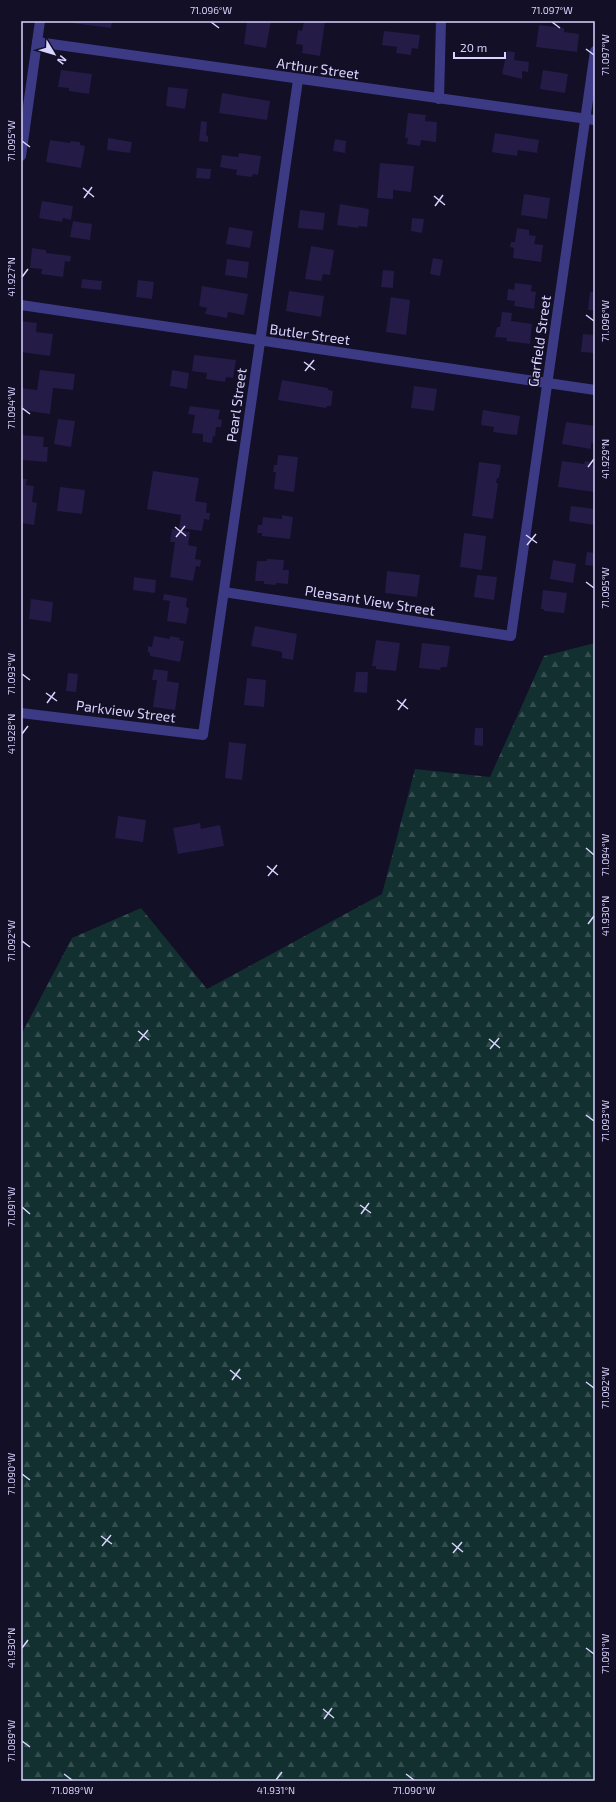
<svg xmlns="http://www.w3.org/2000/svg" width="616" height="1802" font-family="'Exo 2',sans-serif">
	<defs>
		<pattern id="forest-firs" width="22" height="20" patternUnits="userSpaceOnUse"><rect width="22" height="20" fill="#12302f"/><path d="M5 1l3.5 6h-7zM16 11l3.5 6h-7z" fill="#344d4e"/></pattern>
	</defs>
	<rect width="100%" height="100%" fill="#130f26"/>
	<polygon fill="url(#forest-firs)" points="595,643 595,1781 21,1781 21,1035 72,938 141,908 207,989 382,894 415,769 490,777 544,656"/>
	<g fill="#241b47">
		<polygon points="72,21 112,21 111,28 72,23"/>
		<polygon points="247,21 271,21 266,48 244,44"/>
		<polygon points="304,21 325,21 320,56 302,53 303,45 296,44 298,30 302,31"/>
		<polygon points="539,25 564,28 564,32 579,34 577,52 536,47"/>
		<polygon points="384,31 420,35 418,49 412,48 411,55 396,53 397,47 382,45"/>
		<polygon points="507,51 515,52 514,60 529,62 528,72 522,71 522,79 502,74"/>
		<polygon points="61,70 92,74 89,94 69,91 69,88 58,87"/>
		<polygon points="543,70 568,74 565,93 540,89"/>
		<polygon points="168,87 188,89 185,109 166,106"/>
		<polygon points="222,93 270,101 267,120 219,113"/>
		<polygon points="408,113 426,115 425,121 437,122 436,142 421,140 420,146 407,144 408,138 405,138"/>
		<polygon points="201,121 207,122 206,135 208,136 208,142 199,141"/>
		<polygon points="495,133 539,140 537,153 518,150 517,156 492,152"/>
		<polygon points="108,138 132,142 130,153 107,150"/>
		<polygon points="335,139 346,141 345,153 333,151"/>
		<polygon points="50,140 70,143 71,141 80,142 80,145 85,146 81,168 46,162"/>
		<polygon points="239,153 261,156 258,175 253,174 252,177 236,175 237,170 220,167 222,155 238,157"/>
		<polygon points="380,163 414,166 411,192 393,190 393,199 377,198"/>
		<polygon points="197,168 211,169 210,179 196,178"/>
		<polygon points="524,194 550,198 547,219 521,215"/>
		<polygon points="42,201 73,206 71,220 63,218 62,222 39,218"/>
		<polygon points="340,204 369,209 367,227 359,226 358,228 337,225"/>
		<polygon points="300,210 325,213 323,230 298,228"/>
		<polygon points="412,218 424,219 422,233 411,231"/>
		<polygon points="73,221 92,224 90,240 70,237"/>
		<polygon points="229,227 253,231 250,248 226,244"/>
		<polygon points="517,228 529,230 529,235 536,236 534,244 543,245 541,262 513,258 514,248 510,247 511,242 515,242"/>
		<polygon points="311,246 334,250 330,275 323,274 321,281 305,279"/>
		<polygon points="32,248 46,250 46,253 71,256 70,262 65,261 63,277 41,274 42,269 30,268"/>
		<polygon points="433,258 443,260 440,276 430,274"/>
		<polygon points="227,259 249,262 247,278 225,275"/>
		<polygon points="383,270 394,271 393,288 381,287"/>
		<polygon points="82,279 102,281 101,290 81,288"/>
		<polygon points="138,280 154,282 152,299 136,297"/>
		<polygon points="515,283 532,285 531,291 536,292 534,309 514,306 515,301 507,300 508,289 514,290"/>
		<polygon points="202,286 248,294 244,315 228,312 227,318 205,314 207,308 199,306"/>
		<polygon points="289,291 324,296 321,317 286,311"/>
		<polygon points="590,292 595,292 595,310 588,310"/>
		<polygon points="391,297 410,300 406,335 386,332"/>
		<polygon points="502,312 512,313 511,321 532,324 530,344 506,341 507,338 495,337 497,327 500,327"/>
		<polygon points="21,321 37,323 36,332 53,334 50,356 21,352"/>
		<polygon points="583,334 595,335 595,353 581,352"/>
		<polygon points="194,355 236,360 233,378 226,377 225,382 206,379 207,373 192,371"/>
		<polygon points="40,370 75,374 73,390 53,388 50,414 21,410 21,388 37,390"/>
		<polygon points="172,370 189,373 187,389 170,386"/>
		<polygon points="282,380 328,388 328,390 333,391 331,406 327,406 326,408 278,400"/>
		<polygon points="414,386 437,389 434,411 411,408"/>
		<polygon points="190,406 220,410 218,419 222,420 221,427 216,427 215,437 213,436 212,443 203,442 203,434 192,433 195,415 188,414"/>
		<polygon points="483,410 520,416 517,435 493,432 494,427 481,425"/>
		<polygon points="58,419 75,421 71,447 54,444"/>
		<polygon points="566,422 595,426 595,444 591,443 591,449 562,444"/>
		<polygon points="21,435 44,437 43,447 48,447 47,462 21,460"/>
		<polygon points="278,455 298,457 294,492 274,489 276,472 273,472 274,465 277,465"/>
		<polygon points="562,461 584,464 585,461 591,462 590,465 595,465 595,492 558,487"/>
		<polygon points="479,462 501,465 499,478 497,478 496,483 498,483 493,519 472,516"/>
		<polygon points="153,471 199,478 195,501 207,503 206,513 210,513 209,520 204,519 202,531 179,528 181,515 147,509"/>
		<polygon points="21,479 27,479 26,485 34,486 32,502 37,503 34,525 21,523"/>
		<polygon points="60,487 85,490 82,514 57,511"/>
		<polygon points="571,506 595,509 595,525 569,521"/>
		<polygon points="282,515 293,517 290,539 262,536 262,533 257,533 258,525 262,525 263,517 282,519"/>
		<polygon points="172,529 190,532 188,545 197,547 195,559 201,560 200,567 196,566 193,581 170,577 175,542 170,542"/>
		<polygon points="464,533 486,536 482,570 460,567"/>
		<polygon points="587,552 595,553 595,566 585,565"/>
		<polygon points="267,559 284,560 283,570 289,570 288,584 276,583 276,585 264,584 264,581 255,581 257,561 267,561"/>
		<polygon points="553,560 576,564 573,583 550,579"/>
		<polygon points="387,571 420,575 417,597 385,593"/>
		<polygon points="477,575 497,577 494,600 474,597"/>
		<polygon points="134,577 156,580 155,593 133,590"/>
		<polygon points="543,590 567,593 564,613 544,611 544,609 541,609"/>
		<polygon points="164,594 187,598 186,607 189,608 186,624 167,621 170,601 163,600"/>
		<polygon points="31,599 53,602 51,622 29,619"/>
		<polygon points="255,626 297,634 293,660 282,658 282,652 251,646"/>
		<polygon points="154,636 170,639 170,636 180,638 179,640 184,641 180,662 150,656 150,653 148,652 148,646 152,647"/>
		<polygon points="376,640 400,643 396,671 376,669 376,666 372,666"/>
		<polygon points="422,643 450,646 447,667 441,667 440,670 419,668"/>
		<polygon points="154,669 168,671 167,681 179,683 175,710 153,707 157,680 152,680"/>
		<polygon points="356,672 368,672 367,693 354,692"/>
		<polygon points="68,673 78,674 76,692 66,691"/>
		<polygon points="247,678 266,680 264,707 244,705"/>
		<polygon points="475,728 483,728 483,746 474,745"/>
		<polygon points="229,742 246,744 242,780 225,778"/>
		<polygon points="118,816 146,820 143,842 115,838"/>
		<polygon points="200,823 201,829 220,825 224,846 178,854 173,828"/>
	</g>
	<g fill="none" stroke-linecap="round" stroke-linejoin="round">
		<g stroke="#3d3a85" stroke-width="10">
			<polyline points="37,42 595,120"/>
			<polyline points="439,99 441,21"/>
			<polyline points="21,156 40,21"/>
			<polyline points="21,305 595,390"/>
			<polyline points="224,592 511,636 595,51"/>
			<polyline points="21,713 203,735 298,80"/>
		</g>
	</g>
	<path fill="none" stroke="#d9d4ff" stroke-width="1.5" d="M211,22L219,28M552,22L560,28M586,49L594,55M22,141L30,147M83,188L94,197M434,196L445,205M84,198L92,187M435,206L443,195M22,277L28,269M586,315L594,321M304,362L315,370M305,371L314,360M22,408L30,414M588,467L594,459M175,527L186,536M526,535L537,543M176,537L185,526M527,545L536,534M586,582L594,588M22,674L30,680M46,693L57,701M397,700L408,709M47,703L55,692M398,710L406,699M22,734L28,726M586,848L594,855M267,866L278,875M268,876L277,865M588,924L594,916M22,941L30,947M138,1031L149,1040M489,1039L500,1048M139,1041L148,1030M490,1049L499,1038M586,1115L594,1121M360,1205L371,1213M22,1207L30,1214M361,1214L369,1203M230,1370L241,1379M232,1380L240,1369M586,1382L594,1388M22,1474L30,1480M101,1536L112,1544M452,1543L463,1552M102,1546L111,1535M453,1553L462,1542M22,1648L28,1640M586,1648L594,1654M323,1709L334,1718M324,1719L332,1708M22,1741L30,1747M64,1774L72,1780M406,1774L414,1780M276,1780L282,1772"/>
	<g text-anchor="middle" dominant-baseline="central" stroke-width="3" stroke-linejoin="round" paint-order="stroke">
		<g font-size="14" fill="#d9d4ff" stroke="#130f26">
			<text transform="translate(318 68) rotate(8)">Arthur Street</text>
			<text transform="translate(310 334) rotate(8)">Butler Street</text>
			<text transform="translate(539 341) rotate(-82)">Garfield Street</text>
			<text transform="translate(236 405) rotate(-82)">Pearl Street</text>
			<text transform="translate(370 600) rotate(9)">Pleasant View Street</text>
			<text transform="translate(126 711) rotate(7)">Parkview Street</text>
		</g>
	</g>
	<rect width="616" height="1802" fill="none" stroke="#130f26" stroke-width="44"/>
	<g transform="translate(54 54) rotate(128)" stroke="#130f26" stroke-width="3" paint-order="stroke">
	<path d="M0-3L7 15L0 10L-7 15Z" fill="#d9d4ff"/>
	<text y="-6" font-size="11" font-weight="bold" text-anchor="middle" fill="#d9d4ff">N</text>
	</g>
	<path d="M454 52v6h51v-6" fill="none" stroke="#d9d4ff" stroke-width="2"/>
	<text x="460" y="52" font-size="12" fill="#d9d4ff" stroke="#130f26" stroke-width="3" paint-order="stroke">20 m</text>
	<rect x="22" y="22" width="572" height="1758" fill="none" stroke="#d9d4ff" stroke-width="1.5"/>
	<g font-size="10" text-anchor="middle" fill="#d9d4ff">
		<text x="211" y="14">71.096°W</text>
		<text x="552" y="14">71.097°W</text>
		<text transform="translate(605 55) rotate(-90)" y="4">71.097°W</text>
		<text transform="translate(11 141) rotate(-90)" y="4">71.095°W</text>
		<text transform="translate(11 277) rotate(-90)" y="4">41.927°N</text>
		<text transform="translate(605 321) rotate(-90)" y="4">71.096°W</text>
		<text transform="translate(11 408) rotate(-90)" y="4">71.094°W</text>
		<text transform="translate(605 459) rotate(-90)" y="4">41.929°N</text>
		<text transform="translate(605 588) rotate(-90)" y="4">71.095°W</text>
		<text transform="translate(11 674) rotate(-90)" y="4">71.093°W</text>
		<text transform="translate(11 734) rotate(-90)" y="4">41.928°N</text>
		<text transform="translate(605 855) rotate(-90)" y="4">71.094°W</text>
		<text transform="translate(605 916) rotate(-90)" y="4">41.930°N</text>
		<text transform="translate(11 941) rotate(-90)" y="4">71.092°W</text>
		<text transform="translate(605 1121) rotate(-90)" y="4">71.093°W</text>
		<text transform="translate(11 1207) rotate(-90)" y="4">71.091°W</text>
		<text transform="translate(605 1388) rotate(-90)" y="4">71.092°W</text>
		<text transform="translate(11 1474) rotate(-90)" y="4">71.090°W</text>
		<text transform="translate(11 1648) rotate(-90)" y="4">41.930°N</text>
		<text transform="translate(605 1654) rotate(-90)" y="4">71.091°W</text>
		<text transform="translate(11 1741) rotate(-90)" y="4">71.089°W</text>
		<text x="72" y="1794">71.089°W</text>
		<text x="276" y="1794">41.931°N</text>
		<text x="414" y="1794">71.090°W</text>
	</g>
</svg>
